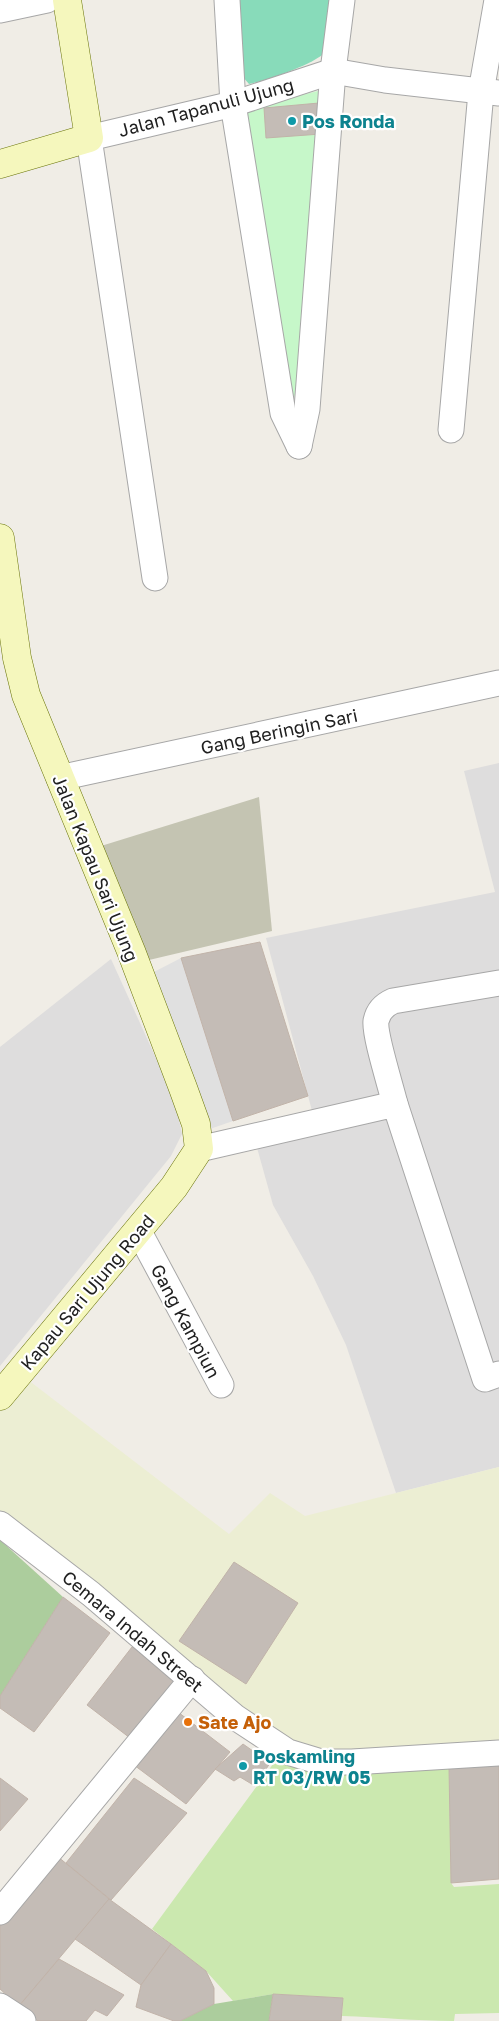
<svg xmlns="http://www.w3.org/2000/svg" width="499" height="2021" font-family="'Golos Text',sans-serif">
	<rect width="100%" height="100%" fill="#f0ede6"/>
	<g fill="#dedddd">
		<polygon points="499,763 499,1467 396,1493 346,1345 313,1276 273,1205 254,1137 315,1122 266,938 495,892 464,771"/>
		<polygon points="111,959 164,1076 176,1106 182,1134 171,1156 0,1366 0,1047"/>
	</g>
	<polygon fill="#c4c4b2" points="259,797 272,931 149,960 101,846"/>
	<polygon fill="#eceed3" points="19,1373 229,1534 270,1493 305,1516 499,1467 499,1753 304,1758 0,1524 0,1396"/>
	<path fill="#cbe8af" d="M276,1760L313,1772L449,1767L451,1883L454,1887L499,1884V2013L455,2014L454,2021C416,2021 380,2017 342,2016L343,1998L273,1994L233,2001L206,1971L152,1929Z"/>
	<g fill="#accd9d">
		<polygon points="0,1540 63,1597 0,1696"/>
		<polygon points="273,1994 269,2021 180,2021 214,2004"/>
	</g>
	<polygon fill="#c6f7c9" points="326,89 300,382 293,400 245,109"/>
	<path fill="#88dbba" d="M237,0H332L326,52C312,65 268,80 249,84L242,76Z"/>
	<polygon fill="#e0e0e0" points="181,958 233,1121 207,1130 150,974"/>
	<g fill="#c4bcb6" stroke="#c1b3a9">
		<polygon points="319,103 321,134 266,138 264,108"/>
		<polygon points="260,942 308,1096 233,1121 181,958"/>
		<polygon points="234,1562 298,1603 246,1684 179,1641"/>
		<polygon points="63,1597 110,1633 34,1732 0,1708 0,1696"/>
		<polygon points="132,1647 179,1679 130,1738 87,1705"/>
		<polygon points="174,1709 230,1752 186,1804 130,1762"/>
		<polygon points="243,1744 270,1763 255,1786 240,1777 234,1781 215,1769"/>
		<polygon points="499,1759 499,1879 451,1883 449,1767"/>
		<polygon points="0,1778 28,1799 0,1831"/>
		<polygon points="134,1778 187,1813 111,1900 66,1863"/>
		<polygon points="57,1856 109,1899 19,2006 0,1989 0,1923"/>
		<polygon points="109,1899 171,1944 141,1985 75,1939"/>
		<polygon points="171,1944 206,1971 214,1988 214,2004 180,2021 174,2021 136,2007 141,1985"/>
		<polygon points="59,1959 124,1995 107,2016 95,2010 86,2021 38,2021 19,2006"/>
		<polygon points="273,1994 343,1998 341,2021 269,2021"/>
	</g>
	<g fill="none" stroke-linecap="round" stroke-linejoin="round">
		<g stroke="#a7a7a7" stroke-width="27">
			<g id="street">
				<polyline points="227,0 233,104 283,413 299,446"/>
				<polyline points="0,10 47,0"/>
				<polyline points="451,430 481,92 497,0"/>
				<polyline points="299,446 307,409 333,71 342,0"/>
				<polyline points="155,578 89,138 233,104 333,71 385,80 499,93"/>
				<polyline points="59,778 499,683"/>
				<path d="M395,1104C391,1087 374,1034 376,1021C378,1011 384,1005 393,1001L499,983"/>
				<polyline points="199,1149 395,1104 485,1379 499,1374"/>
				<polyline points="138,1230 221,1385"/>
				<polyline points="0,1524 91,1594 235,1717 288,1752 321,1762 352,1762 499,1753"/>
				<polyline points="0,1912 192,1679"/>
				<polyline points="0,2006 23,2021"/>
			</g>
		</g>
		<g stroke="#697409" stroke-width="29">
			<g id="secondary">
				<polyline points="0,164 89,138 67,0"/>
				<polyline points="0,538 17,658 26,695 131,951 183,1088 196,1124 199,1149 174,1187 0,1396"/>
			</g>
		</g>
		<use href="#street" stroke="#fff" stroke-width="25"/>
		<use href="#secondary" stroke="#f5f7bd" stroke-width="28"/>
	</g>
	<g fill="#0f9aa8" stroke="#fff" stroke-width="2">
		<circle cx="292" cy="121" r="5"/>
		<circle cx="243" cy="1766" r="5"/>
	</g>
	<circle fill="#e8710a" stroke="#fff" stroke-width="2" cx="188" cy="1722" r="5"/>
	<g text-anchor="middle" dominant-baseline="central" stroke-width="4.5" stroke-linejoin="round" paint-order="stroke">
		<g font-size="18" fill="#202020" stroke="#fff">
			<text transform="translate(206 107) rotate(-15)">Jalan Tapanuli Ujung</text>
			<text transform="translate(279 731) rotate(-12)">Gang Beringin Sari</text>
			<text transform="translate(96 868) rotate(68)">Jalan Kapau Sari Ujung</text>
			<text transform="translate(87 1292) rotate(-50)">Kapau Sari Ujung Road</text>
			<text transform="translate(186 1321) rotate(62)">Gang Kampiun</text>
			<text transform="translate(133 1631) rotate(40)">Cemara Indah Street</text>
		</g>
		<g font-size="18" font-weight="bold" fill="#0d838f" stroke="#fff" text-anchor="start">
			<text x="302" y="121">Pos Ronda</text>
			<text x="253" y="1756">Poskamling<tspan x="253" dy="21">RT 03/RW 05</tspan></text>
		</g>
		<g font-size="18" font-weight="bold" fill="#c56008" stroke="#fff" text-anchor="start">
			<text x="198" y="1722">Sate Ajo</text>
		</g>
	</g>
</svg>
